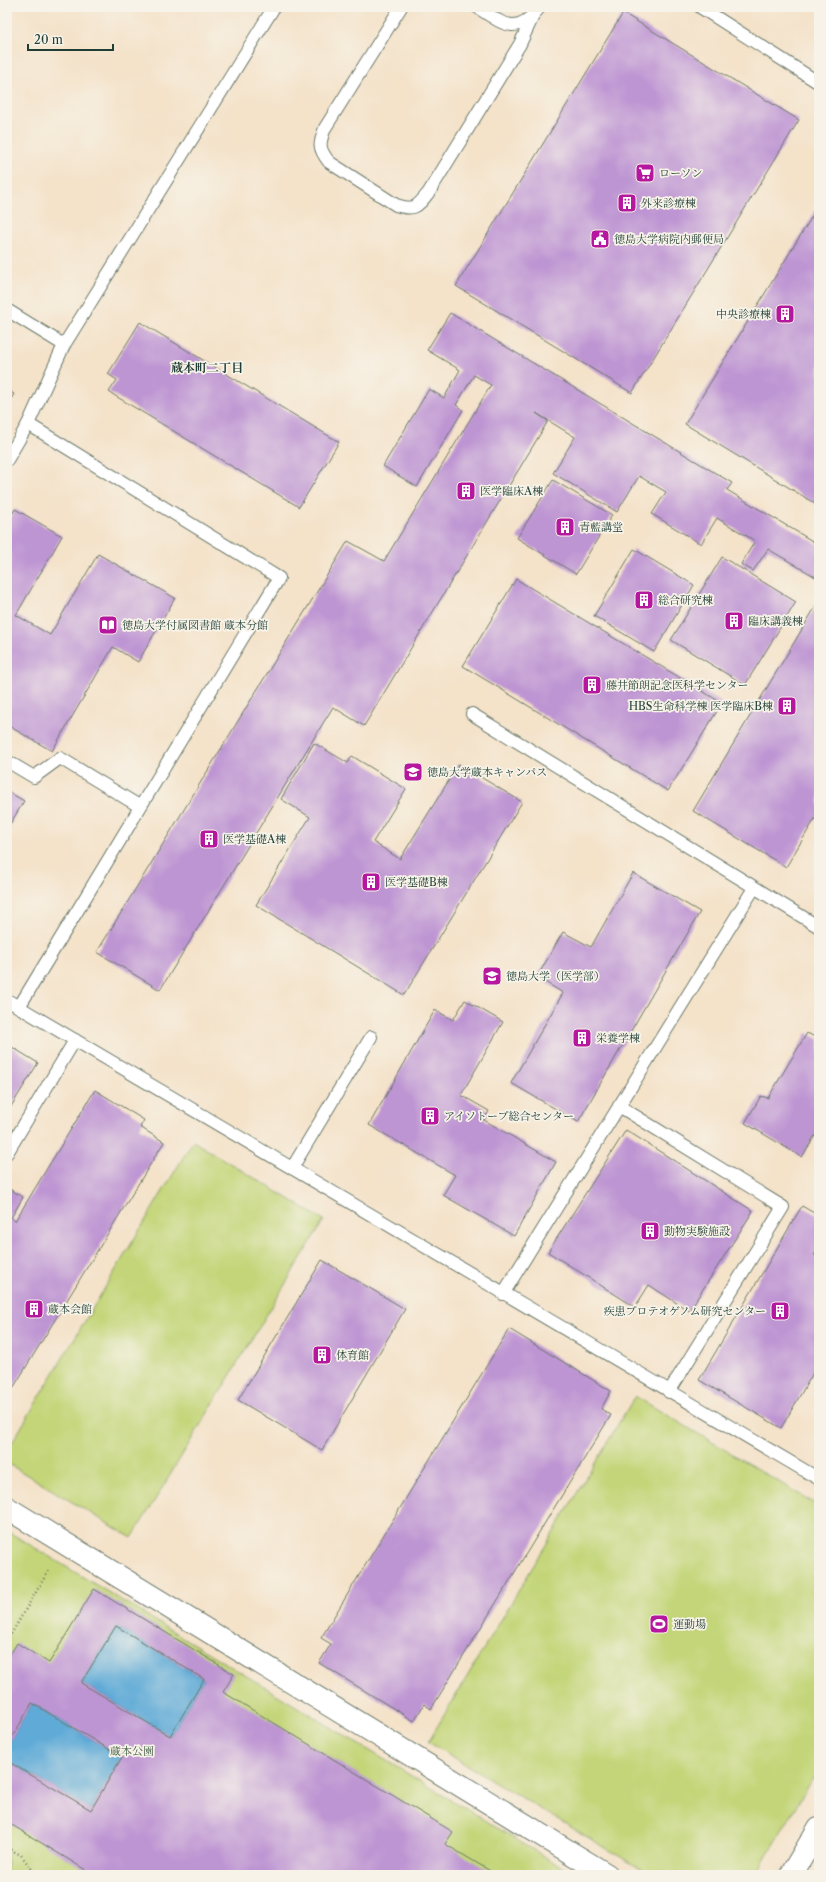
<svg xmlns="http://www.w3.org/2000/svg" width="826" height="1882" font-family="'Libre Caslon Text','Noto Serif JP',serif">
	<rect width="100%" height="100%" fill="#f7f3e8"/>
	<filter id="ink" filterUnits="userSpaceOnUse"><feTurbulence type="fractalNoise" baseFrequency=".025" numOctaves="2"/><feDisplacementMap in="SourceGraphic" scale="8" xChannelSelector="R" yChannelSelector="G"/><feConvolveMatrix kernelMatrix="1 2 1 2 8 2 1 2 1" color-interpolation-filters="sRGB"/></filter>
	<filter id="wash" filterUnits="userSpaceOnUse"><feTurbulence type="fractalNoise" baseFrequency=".012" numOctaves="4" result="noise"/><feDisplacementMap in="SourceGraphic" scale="16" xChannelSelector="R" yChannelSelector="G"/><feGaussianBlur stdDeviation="0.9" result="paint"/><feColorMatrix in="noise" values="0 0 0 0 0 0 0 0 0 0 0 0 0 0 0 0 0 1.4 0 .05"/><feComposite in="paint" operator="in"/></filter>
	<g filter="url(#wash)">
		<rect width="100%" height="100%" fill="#f4e2c9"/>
		<g fill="#c3d578" stroke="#718956">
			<polygon points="193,1141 324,1220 132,1538 7,1463 7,1451"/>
			<polygon points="635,1396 819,1506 819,1768 755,1875 651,1875 428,1742"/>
			<polygon points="7,1531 575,1875 7,1875"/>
		</g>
		<g fill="#5faad7" stroke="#3f7486">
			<polygon points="116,1626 204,1679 170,1736 81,1683"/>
			<polygon points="32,1703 122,1757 91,1810 7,1761 7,1746"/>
		</g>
		<g id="blocks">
			<g fill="#be95d3" fill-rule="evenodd">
				<polygon points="623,13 799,120 632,393 456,286"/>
				<polygon points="819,205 819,506 685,424"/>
				<polygon points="450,313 732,483 727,490 819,545 819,579 768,549 753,571 741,564 755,541 717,518 701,544 652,514 666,492 639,476 617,512 553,473 575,437 536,413 548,421 364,726 333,707 160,990 97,952 348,541 384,561 491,385 474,375 456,405 463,410 417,487 383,466 429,389 444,398 460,370 427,350"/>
				<polygon points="140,322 339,442 299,507 109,392 117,380 108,374"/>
				<polygon points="7,390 14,394 7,406"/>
				<polygon points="553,480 612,515 576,574 517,538"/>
				<polygon points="15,509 62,536 16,615 50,635 98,554 175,598 138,662 113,647 52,751 7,725 7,523"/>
				<polygon points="634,549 694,585 654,652 594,616"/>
				<polygon points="722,557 796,602 745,685 671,640"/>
				<polygon points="516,579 722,703 668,791 463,666"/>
				<polygon points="819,601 819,812 786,867 693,811"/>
				<polygon points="314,743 348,763 352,756 406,789 373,842 400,859 459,764 522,802 404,995 256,905 310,817 281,799"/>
				<polygon points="7,791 24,801 7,829"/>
				<polygon points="633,873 700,912 578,1122 511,1083 563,993 537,977 563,932 591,947"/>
				<polygon points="465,1000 503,1022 461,1095 489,1111 484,1120 556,1162 514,1236 443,1195 455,1175 369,1125 435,1010 453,1020"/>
				<polygon points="807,1033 819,1039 819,1129 802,1157 745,1123 761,1096 768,1098"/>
				<polygon points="7,1044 38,1063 7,1113"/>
				<polygon points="95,1090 144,1120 140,1127 164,1142 7,1398 7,1191 8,1188 23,1197 11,1218 15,1221"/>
				<polygon points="626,1130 753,1211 689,1311 649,1285 635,1307 548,1252"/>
				<polygon points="802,1206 819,1216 819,1247 814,1255 819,1258 819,1363 781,1428 699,1380"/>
				<polygon points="322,1260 405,1309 322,1450 238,1400"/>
				<polygon points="509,1329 611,1391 601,1409 611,1415 431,1709 424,1704 414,1721 319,1663 331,1644 321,1638"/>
				<path d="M94,1589L234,1674L223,1692L453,1832L445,1844L497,1875L430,1874V1875H94L7,1822V1761L91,1810L122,1757L32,1703L7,1746V1660L17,1643L49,1663ZM116,1626L204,1679L170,1736L81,1683Z"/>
			</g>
		</g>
	</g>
	<g filter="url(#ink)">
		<use href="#blocks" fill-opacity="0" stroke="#6a7768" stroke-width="1"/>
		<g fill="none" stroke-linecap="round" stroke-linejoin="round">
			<g stroke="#6a7768" stroke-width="14">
				<g id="service">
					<path d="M401,7L325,128C319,144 318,148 329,162L396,205C415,211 417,207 429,192L520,44L533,16"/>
					<path d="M477,7C503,24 516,37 540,7"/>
					<polyline points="700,7 819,83"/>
					<polyline points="7,310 64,345"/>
					<polyline points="7,460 28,424 64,345 274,7"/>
					<polyline points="472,714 819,927"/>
					<polyline points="7,761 34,777 60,758 139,806"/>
					<polyline points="7,1000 819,1479"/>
					<polyline points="19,1007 279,578 28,424"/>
					<polyline points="619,1106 783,1207 669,1392"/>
					<polyline points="7,1153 75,1040"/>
					<polyline points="292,1168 371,1037"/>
					<polyline points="503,1294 754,888"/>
				</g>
			</g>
			<g stroke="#6a7768" stroke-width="24">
				<g id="minor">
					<polyline points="7,1508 607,1875"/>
					<polyline points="791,1875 819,1828"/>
				</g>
			</g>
			<g stroke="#6a7768" stroke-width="2.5" stroke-dasharray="1 3" stroke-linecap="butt">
				<polyline points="7,1641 49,1570"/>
				<polyline points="7,1848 21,1855 36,1875"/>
			</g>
			<use href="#service" stroke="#fff" stroke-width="12"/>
			<use href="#minor" stroke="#fff" stroke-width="22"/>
		</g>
	</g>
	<defs>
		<g id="supermarket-square" transform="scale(1)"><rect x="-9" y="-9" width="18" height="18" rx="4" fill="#b5179e" stroke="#f7f3e8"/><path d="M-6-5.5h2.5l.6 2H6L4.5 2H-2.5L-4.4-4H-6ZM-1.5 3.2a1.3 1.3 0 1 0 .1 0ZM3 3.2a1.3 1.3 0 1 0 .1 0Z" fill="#fff"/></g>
		<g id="building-square" transform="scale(1)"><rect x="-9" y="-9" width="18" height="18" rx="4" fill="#b5179e" stroke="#f7f3e8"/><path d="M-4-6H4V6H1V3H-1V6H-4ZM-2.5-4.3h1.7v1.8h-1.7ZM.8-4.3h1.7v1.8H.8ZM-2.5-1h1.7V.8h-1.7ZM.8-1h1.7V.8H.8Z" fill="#fff"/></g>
		<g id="civic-square" transform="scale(1)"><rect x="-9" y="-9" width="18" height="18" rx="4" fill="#b5179e" stroke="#f7f3e8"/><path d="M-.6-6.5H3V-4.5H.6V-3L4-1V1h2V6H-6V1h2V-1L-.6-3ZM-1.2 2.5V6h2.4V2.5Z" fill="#fff"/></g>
		<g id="library-square" transform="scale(1)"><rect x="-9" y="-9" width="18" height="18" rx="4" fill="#b5179e" stroke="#f7f3e8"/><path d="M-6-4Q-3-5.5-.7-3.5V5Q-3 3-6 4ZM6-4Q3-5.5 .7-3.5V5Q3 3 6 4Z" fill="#fff"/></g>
		<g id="university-square" transform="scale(1)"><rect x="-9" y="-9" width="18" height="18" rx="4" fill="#b5179e" stroke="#f7f3e8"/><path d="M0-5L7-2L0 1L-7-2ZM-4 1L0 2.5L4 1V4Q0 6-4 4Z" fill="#fff"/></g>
		<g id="stadium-square" transform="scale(1)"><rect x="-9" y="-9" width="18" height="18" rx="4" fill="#b5179e" stroke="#f7f3e8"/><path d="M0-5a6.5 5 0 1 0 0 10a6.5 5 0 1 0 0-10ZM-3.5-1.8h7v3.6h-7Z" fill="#fff"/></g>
	</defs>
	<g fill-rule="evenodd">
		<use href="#supermarket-square" x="645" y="173"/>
		<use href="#building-square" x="627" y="203"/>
		<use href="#civic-square" x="600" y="239"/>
		<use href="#building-square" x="785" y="314"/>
		<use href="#building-square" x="466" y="491"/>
		<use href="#building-square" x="565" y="527"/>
		<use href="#building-square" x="644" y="600"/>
		<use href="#building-square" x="734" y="621"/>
		<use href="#library-square" x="108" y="625"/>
		<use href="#building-square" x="592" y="685"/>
		<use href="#building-square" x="787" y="706"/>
		<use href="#university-square" x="413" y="772"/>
		<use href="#building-square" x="209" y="839"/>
		<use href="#building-square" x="371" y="882"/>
		<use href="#university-square" x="492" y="976"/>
		<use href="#building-square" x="582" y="1038"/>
		<use href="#building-square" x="430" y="1116"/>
		<use href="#building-square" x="650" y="1231"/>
		<use href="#building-square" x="34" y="1309"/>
		<use href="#building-square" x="780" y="1311"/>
		<use href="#building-square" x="322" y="1355"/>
		<use href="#stadium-square" x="659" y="1624"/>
	</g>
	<g text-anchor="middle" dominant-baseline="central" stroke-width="3.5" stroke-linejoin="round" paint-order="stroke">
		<g font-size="11" fill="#1f3d34" stroke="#f7f3e8" text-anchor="start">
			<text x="659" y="173">ローソン</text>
			<text x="641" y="203">外来診療棟</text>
			<text x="614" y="239">徳島大学病院内郵便局</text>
			<text x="771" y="314" text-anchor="end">中央診療棟</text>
			<text x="480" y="491">医学臨床A棟</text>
			<text x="579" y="527">青藍講堂</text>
			<text x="658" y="600">総合研究棟</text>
			<text x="748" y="621">臨床講義棟</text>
			<text x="122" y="625">徳島大学付属図書館 蔵本分館</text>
			<text x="606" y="685">藤井節朗記念医科学センター</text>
			<text x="773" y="706" text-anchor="end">HBS生命科学棟 医学臨床B棟</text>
			<text x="427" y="772">徳島大学蔵本キャンパス</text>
			<text x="223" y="839">医学基礎A棟</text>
			<text x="385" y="882">医学基礎B棟</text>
			<text x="506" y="976">徳島大学（医学部）</text>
			<text x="596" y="1038">栄養学棟</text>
			<text x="444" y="1116">アイソトープ総合センター</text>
			<text x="664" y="1231">動物実験施設</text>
			<text x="48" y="1309">蔵本会館</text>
			<text x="766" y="1311" text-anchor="end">疾患プロテオゲノム研究センター</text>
			<text x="336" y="1355">体育館</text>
			<text x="673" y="1624">運動場</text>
		</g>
		<g font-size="11" fill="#405b42" stroke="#f7f3e8">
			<text x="132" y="1751">蔵本公園</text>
		</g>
		<g font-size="12" font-weight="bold" fill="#1f3d34" stroke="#f7f3e8">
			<text x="207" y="367">蔵本町二丁目</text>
		</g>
	</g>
	<rect width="826" height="1882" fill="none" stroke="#f7f3e8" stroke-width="24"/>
	<path d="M28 44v6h85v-6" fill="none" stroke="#1f3d34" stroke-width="2"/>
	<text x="34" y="44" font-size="12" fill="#1f3d34" stroke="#f7f3e8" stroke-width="3" paint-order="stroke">20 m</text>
</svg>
